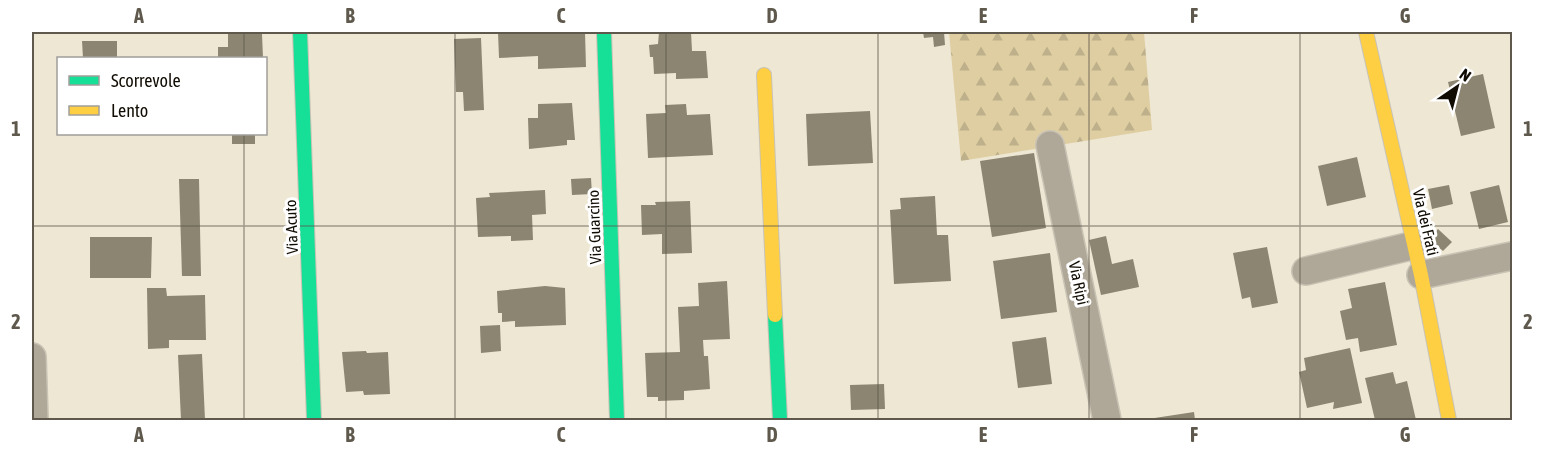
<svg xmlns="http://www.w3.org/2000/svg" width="1544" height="452" font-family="'Asap Condensed',sans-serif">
	<defs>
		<pattern id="forest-firs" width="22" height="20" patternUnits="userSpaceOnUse" patternTransform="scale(1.5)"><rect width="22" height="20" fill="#dfcea2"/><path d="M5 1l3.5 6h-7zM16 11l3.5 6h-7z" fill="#beb08a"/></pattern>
	</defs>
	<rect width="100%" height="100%" fill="#eee7d4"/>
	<polygon fill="url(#forest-firs)" points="949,32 1144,32 1152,130 961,161"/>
	<g fill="#8b8572">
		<polygon points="228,32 284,32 284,33 262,34 263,58 218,58 218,47 228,47"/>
		<polygon points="498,32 585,32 586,67 538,69 538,56 499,58"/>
		<polygon points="659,32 691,32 692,51 706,51 708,78 676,79 676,73 654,74 653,57 650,57 649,45 658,44"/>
		<polygon points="923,32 944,32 945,45 934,47 933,37 924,38"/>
		<polygon points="481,38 484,110 464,111 463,92 456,92 454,39"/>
		<polygon points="82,41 117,41 117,58 83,58"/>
		<polygon points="1483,74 1495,128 1461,136 1448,82"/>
		<polygon points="572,103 575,140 567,140 567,145 529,149 528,118 538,118 538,104"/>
		<polygon points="686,104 687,115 710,114 713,155 648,158 646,114 666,113 665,105"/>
		<polygon points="870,111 873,163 808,166 806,114"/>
		<rect x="232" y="134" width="23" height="10"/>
		<polygon points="1034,153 1046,228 992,237 980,161"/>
		<polygon points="1357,157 1366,197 1327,206 1318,166"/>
		<polygon points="591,178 592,194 572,195 571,179"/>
		<polygon points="179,179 199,179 201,276 182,276"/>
		<polygon points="1449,185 1453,204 1432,209 1428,189"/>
		<polygon points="1499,185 1508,222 1479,229 1470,192"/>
		<polygon points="545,190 546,214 532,215 533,240 511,241 511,236 478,237 476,198 490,197 489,193"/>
		<polygon points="935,196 937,235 948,235 951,281 894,284 890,210 901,209 900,198"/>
		<polygon points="690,201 692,253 662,254 662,234 642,235 641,205 656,205 655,202"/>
		<polygon points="1438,229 1452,242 1443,251 1429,239"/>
		<polygon points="1106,236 1112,264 1133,259 1139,287 1101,295 1089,240"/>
		<polygon points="90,237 152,237 151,278 90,278"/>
		<polygon points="1267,247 1278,303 1252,308 1250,297 1242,299 1233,253"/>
		<polygon points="1050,253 1057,312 1001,319 993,261"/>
		<polygon points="727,281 730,339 703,340 704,356 708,356 710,389 684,391 684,400 658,401 658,397 647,397 645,353 680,352 678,307 699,306 698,283"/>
		<polygon points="1385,282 1397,345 1360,352 1358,338 1346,340 1340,311 1352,308 1348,289"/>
		<polygon points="545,286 565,288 566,325 515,327 515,321 502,322 502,313 498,313 497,291"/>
		<polygon points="147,288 166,288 167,296 205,295 206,340 169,340 169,348 148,349"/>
		<polygon points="500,325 501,351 481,353 480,326"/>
		<polygon points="1046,337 1052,384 1018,388 1012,342"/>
		<polygon points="1350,348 1362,403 1333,409 1334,402 1307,408 1299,372 1306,370 1304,358"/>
		<polygon points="366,351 367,353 388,352 390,394 364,395 363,391 346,392 342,352"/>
		<polygon points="202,354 205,420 181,420 178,355"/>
		<polygon points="1393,372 1396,384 1407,381 1416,420 1375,420 1365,378"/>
		<polygon points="884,384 885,409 851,410 850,385"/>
		<polygon points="1194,412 1195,420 1148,420 1148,419"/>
	</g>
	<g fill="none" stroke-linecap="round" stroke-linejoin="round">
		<g stroke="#c9c3b5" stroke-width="30">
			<g id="street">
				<polyline points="1050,145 1107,420"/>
				<polyline points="1306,271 1415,245"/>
				<polyline points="1421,275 1512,256"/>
				<polyline points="32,357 34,420"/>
			</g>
		</g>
		<g stroke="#c9c3b5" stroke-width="16">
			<g id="fast">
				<polyline points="300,32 314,420"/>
				<polyline points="604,32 617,420"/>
				<polyline points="775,315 780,420"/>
			</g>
		</g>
		<g stroke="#c9c3b5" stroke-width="16">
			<g id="slow">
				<polyline points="1366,32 1421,275 1449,420"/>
				<polyline points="764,75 775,315"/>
			</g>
		</g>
		<use href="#street" stroke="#afa898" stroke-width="27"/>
		<use href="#fast" stroke="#16e098" stroke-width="14"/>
		<use href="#slow" stroke="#ffcf43" stroke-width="14"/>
	</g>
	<path fill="none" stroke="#5e594c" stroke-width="1.5" stroke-opacity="0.55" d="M244,32V58M455,32V420M666,32V420M878,32V420M1089,32V420M1300,32V420M244,134V420M32,226H1512"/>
	<g text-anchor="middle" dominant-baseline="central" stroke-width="6" stroke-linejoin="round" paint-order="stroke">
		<g font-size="16" fill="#110c03" stroke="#fff">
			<text transform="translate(1426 222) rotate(77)">Via dei Frati</text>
			<text transform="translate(291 227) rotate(-92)">Via Acuto</text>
			<text transform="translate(594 227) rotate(-92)">Via Guarcino</text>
			<text transform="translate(1079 283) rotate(78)">Via Ripi</text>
		</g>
	</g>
	<rect width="1544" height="452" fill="none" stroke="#ffffff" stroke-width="66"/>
	<rect x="57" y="57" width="210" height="78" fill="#ffffff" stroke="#a09e9a" stroke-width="1.5"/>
	<rect x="69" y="76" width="30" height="9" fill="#16e098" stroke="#a09e9a" stroke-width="1.5"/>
	<text x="111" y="87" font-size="18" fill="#110c03">Scorrevole</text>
	<rect x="69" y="106" width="30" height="9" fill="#ffcf43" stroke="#a09e9a" stroke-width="1.5"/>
	<text x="111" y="117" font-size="18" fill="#110c03">Lento</text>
	<g transform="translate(1457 87) rotate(35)" stroke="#ffffff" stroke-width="4.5" paint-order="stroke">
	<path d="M0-4.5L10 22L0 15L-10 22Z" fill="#110c03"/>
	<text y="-9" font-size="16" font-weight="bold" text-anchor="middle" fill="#110c03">N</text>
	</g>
	<rect x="33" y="33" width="1478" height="386" fill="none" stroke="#5e594c" stroke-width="2"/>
	<g font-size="20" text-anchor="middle" font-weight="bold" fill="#5e594c">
		<text x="139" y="23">A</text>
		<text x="350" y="23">B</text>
		<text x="561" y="23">C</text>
		<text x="772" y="23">D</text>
		<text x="983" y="23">E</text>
		<text x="1194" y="23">F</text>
		<text x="1405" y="23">G</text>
		<text x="16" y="136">1</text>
		<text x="1528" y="136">1</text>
		<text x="16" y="329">2</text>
		<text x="1528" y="329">2</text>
		<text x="139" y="442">A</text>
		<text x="350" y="442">B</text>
		<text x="561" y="442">C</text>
		<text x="772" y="442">D</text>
		<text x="983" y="442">E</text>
		<text x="1194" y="442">F</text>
		<text x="1405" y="442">G</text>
	</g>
</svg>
